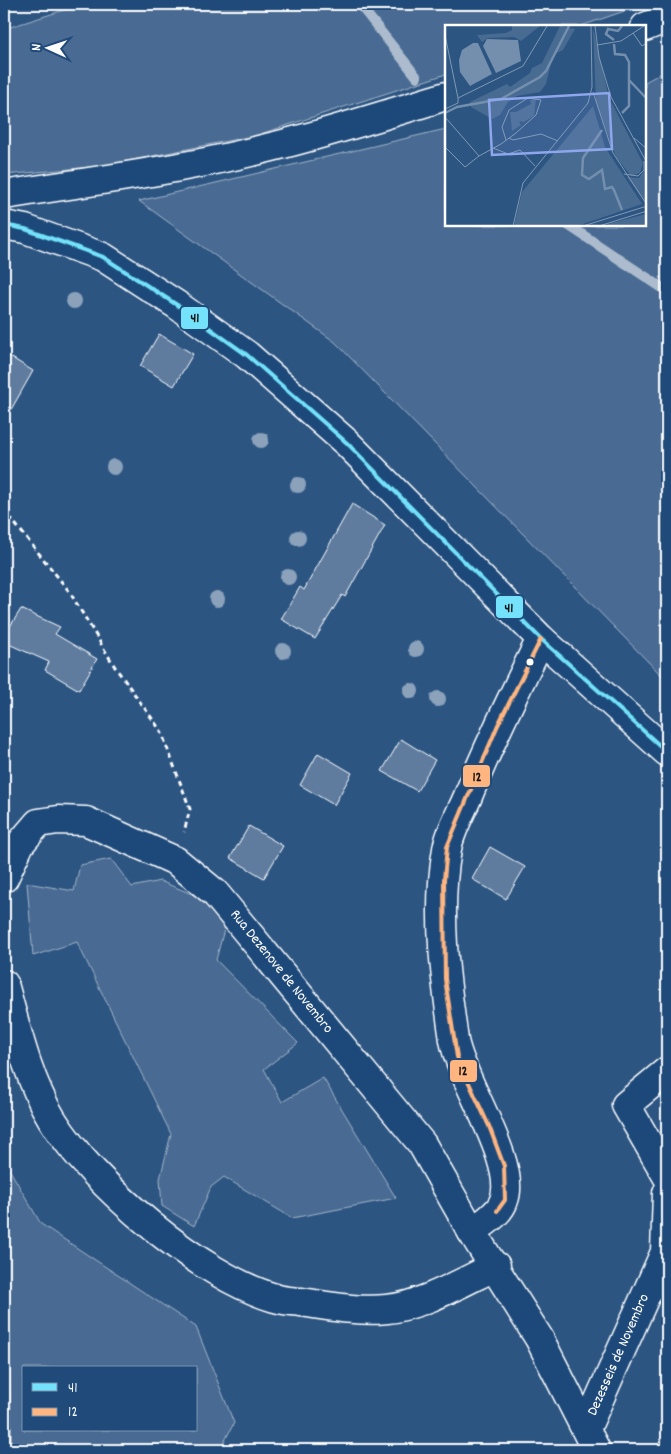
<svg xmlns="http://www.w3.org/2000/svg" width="671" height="1454" font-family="Dekko,sans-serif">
	<rect width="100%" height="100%" fill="#2c5582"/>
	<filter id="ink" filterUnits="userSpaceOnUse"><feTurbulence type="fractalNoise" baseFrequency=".02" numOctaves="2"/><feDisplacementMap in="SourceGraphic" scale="10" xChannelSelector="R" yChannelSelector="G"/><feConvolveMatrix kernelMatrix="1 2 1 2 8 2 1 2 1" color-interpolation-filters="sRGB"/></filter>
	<g filter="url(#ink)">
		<g fill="#486b92" stroke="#a4b5c8" fill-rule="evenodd">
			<polygon points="83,4 645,4 581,26 446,26 446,74 257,135 102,166 4,175 4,29"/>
			<polygon points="667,70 667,681 335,342 139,201 446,129 446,225 645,225 645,82"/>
			<polygon points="111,859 132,887 160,881 214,903 227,918 216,960 298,1043 264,1069 282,1102 323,1078 396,1198 292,1218 224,1177 211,1187 194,1226 162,1206 160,1179 171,1134 77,942 33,956 27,883 74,891 80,865"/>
			<path d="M4,1160L41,1224L196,1327L234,1423L220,1450H4ZM24,1368H196V1430H24Z"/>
		</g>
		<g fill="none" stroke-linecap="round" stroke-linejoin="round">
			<g stroke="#acbcce" stroke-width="10">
				<polyline points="359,4 417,77"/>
				<polyline points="568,225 667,291"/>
				<polyline points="4,1308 7,1450"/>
			</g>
		</g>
		<g fill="#5e7c9f" stroke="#fff">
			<polygon points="159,334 193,354 174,386 140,366"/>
			<polygon points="4,353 33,371 4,422"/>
			<polygon points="352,504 385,525 345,597 342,595 315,639 281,619 300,587 304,590"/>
			<polygon points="21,609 60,627 55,634 97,659 79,690 45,670 49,662 4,642 4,636"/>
			<polygon points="401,739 435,760 417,791 382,771"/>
			<polygon points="318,753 352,773 334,805 300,785"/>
			<polygon points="249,826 283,846 264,878 230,858"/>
			<polygon points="490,847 525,867 506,899 472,879"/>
		</g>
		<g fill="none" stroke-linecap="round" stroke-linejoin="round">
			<g stroke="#fff" stroke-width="31">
				<g id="minor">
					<polyline points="4,878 20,844 38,823 58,820 86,821 176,861 215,893 422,1144 472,1232 539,1338 596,1450"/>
					<path d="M4,984C16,1027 28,1080 52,1119C92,1184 201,1277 275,1298C283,1301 293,1301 301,1302C329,1306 359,1312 387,1309C422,1306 464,1281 496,1266"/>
					<polyline points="667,1071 626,1105 667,1176"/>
					<path d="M472,1232C483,1223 500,1214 504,1200C518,1163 461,1081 454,1040C445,978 436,912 447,849C450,831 461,813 468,796C490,742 515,691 541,639"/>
					<polyline points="586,1429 665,1252 667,1193"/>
				</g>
			</g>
			<g stroke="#fff" stroke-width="31">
				<g id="highway">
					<polyline points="645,27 667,18"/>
					<path d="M4,195C66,185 129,177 190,165C277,149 362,122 446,96"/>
					<polyline points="4,225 25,229 103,257 177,305 247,355 347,443 541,639 667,752"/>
				</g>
			</g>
			<polyline stroke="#fff" stroke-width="3" stroke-dasharray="5 4" stroke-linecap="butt" points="4,510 69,591 115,667 161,731 190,809 184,832"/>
			<use href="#minor" stroke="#1f4a7a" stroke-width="28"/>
			<use href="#highway" stroke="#1f4a7a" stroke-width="28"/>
			<g stroke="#1f4a7a" stroke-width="8">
				<polyline id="bus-1" points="4,225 25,229 103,257 177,305 247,355 347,443 541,639 667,752"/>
			</g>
			<g stroke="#1f4a7a" stroke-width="8">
				<polyline id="bus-2" points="497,1211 505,1200 504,1166 489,1126 457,1057 445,979 444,880 447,847 497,727 541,639"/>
			</g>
			<use href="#bus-1" stroke="#73e2fa" stroke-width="4"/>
			<use href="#bus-2" stroke="#ffb580" stroke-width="4"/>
		</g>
		<g fill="#8ca2bb">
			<circle cx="74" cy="301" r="8"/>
			<circle cx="261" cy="440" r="8"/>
			<circle cx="114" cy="467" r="8"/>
			<circle cx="298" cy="485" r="8"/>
			<circle cx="298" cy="538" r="8"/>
			<circle cx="288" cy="577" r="8"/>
			<circle cx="217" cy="599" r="8"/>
			<circle cx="416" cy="649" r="8"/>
			<circle cx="283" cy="651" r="8"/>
			<circle cx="411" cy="691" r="8"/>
			<circle cx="438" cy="699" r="8"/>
		</g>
	</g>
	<circle fill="#fff" stroke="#1f4a7a" stroke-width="2" cx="530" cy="662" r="4.5"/>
	<g text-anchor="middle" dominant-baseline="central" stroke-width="4" stroke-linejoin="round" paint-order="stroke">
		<g font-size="15" fill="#fff" stroke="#1f4a7a">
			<text transform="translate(281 972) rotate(51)">Rua Dezenove de Novembro</text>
			<text transform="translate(619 1355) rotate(-66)">Dezesseis de Novembro</text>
		</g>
	</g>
	<g transform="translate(445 25)">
		<rect width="201" height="201" fill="#2c5582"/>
		<path d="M67,1H95L76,16L69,12L43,13L37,17L32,10L61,8L67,5ZM115,1L130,4L118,25L108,30L101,59L95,67L72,71L63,77L55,90L47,94L26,82L25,77L62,59L65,62L85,48L87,43L97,38ZM148,3L164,73L198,138L195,148L186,151L171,132L151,77ZM91,74L89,91L79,97L74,96L76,100L67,106L65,87H71L86,79L85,75ZM148,81L160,122L197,179L132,201H69L77,167ZM202,141L201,178L182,152L194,153ZM201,189V201H160L166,198Z" fill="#486b92"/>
		<path d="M42,14L73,15L76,36L51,48L38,21ZM28,18H33L47,49L25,61L15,47L14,35L17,25Z" fill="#748fad"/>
		<path fill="none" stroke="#748fad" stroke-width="2.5" d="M169,15L161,9L163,4L173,6L177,1M169,19L170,29L180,30L184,37V81L177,88M184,55L202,74M0,88L12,82L56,74L95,52L101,46L124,1M157,105L138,133L137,150L144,154L157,145L160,164L167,162L169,165L177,185"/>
		<path fill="none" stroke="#8099b4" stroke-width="1" d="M150,1L154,32L166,72L202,138M188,8L197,21L202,18M0,10L13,73M152,20L176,16L199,1M148,67L168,128L202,180M13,73L78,41L102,1M0,84L13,78V73M0,92L34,131M64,113L68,115L96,109L113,116M189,113L202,124M0,122L20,142L34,131L56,119L71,108L91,90L96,75L83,73L64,85L57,102L61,115M48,123L63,129L75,125L90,141M179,149L193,151L199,145V136M68,201L78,158L143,78L147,62L146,1M138,201L202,181M154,201L202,186"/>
		<path fill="#8ea6ec" fill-opacity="0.15" stroke="#8ea6ec" stroke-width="2.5" d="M164,68L167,124L47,130L44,75Z"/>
		<rect width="201" height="201" fill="none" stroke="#fff" stroke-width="2.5"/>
	</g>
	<g stroke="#1f4a7a" stroke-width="2">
		<rect x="180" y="306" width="29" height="24" rx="5" fill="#73e2fa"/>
		<rect x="495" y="595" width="29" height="24" rx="5" fill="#73e2fa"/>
		<rect x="462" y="764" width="29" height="24" rx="5" fill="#ffb580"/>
		<rect x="449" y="1059" width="29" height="24" rx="5" fill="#ffb580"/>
	</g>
	<g font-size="14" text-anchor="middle" font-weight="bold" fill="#111">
		<text x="195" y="322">41</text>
		<text x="509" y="612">41</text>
		<text x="477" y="781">12</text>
		<text x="463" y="1075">12</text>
	</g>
	<rect width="671" height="1454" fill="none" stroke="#1f4a7a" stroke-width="20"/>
	<rect x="10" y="10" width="651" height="1434" fill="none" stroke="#fff" stroke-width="2" filter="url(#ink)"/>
	<rect x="22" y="1366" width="175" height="65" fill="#1f4a7a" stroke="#7992af"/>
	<rect x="32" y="1383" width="25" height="8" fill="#73e2fa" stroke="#7992af"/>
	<text x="68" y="1392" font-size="15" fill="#ffffff">41</text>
	<rect x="32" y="1408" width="25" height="8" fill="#ffb580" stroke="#7992af"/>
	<text x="68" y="1416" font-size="15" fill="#ffffff">12</text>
	<g transform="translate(48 48) rotate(273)" stroke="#1f4a7a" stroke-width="4" paint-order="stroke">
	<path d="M0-4L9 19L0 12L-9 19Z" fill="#ffffff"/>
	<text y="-8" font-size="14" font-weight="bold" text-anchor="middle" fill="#ffffff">N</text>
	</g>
</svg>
